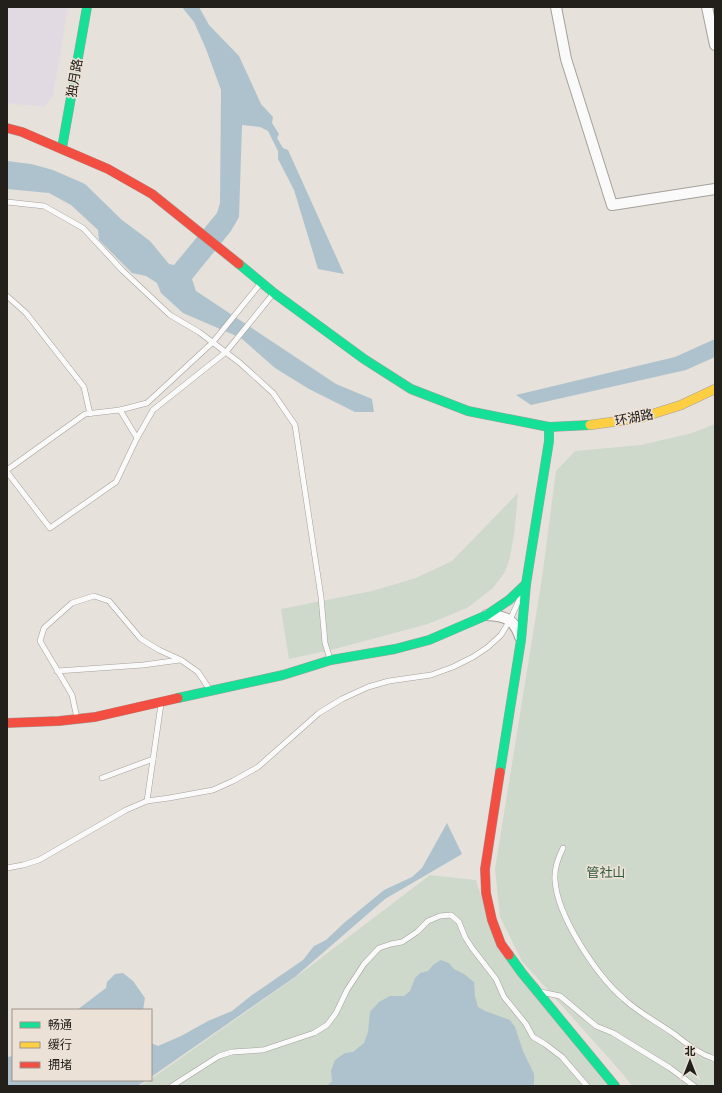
<svg xmlns="http://www.w3.org/2000/svg" width="722" height="1093" font-family="'Noto Sans','Noto Sans SC',sans-serif">
	<rect width="100%" height="100%" fill="#e7e1db"/>
	<polygon fill="#e2dae3" points="7,7 68,7 53,96 44,107 7,103"/>
	<g fill="#ced9cb">
		<polygon points="715,424 715,1086 632,1086 622,1073 522,961 500,917 495,869 542,578 556,471 575,451 641,445 692,433"/>
		<polygon points="518,493 514,535 510,557 505,572 493,588 467,608 428,624 331,650 289,659 281,609 372,591 416,578 452,561"/>
		<polygon points="430,875 476,880 498,949 608,1086 138,1086 151,1080 151,1079 300,974"/>
	</g>
	<g fill="#adc2cc">
		<polygon points="182,7 199,7 209,25 239,56 261,104 273,117 272,123 279,134 277,138 283,148 288,150 344,274 318,269 294,190 278,159 278,151 268,131 260,127 242,125 239,217 231,231 192,279 196,291 336,384 372,399 374,412 355,412 309,389 275,368 241,338 183,313 161,293 157,283 146,276 132,273 99,240 98,230 71,205 49,193 7,189 7,161 31,164 53,170 85,184 122,220 150,241 169,264 174,265 217,213 220,203 221,90 206,49 194,22"/>
		<polygon points="715,339 715,357 686,370 531,405 516,395 675,357"/>
		<polygon points="447,823 462,854 385,899 295,977 151,1077 151,1043 158,1046 181,1036 208,1021 232,1011 252,995 303,960 314,946 326,940 344,923 384,890 412,877 422,868"/>
		<polygon points="441,960 449,963 454,969 464,974 474,982 475,996 478,1007 485,1011 510,1020 515,1027 523,1051 534,1074 534,1086 327,1086 332,1081 331,1071 335,1060 345,1053 353,1052 364,1043 368,1032 370,1012 379,1002 390,996 404,996 410,991 415,978 420,973 428,971 433,965"/>
		<polygon points="123,973 133,981 145,998 143,1010 77,1010 106,988 107,982 115,974"/>
		<polygon points="13,1056 13,1080 147,1080 137,1086 7,1086 7,1057"/>
	</g>
	<g fill="none" stroke-linecap="round" stroke-linejoin="round">
		<g stroke="#a4a09b" stroke-width="6">
			<g id="lane">
				<polyline points="7,202 44,206 83,228 122,270 170,315 199,332 240,363 273,393 295,425 321,597 325,643 330,659"/>
				<polyline points="7,296 26,313 84,387 90,414"/>
				<polyline points="120,410 137,438"/>
				<polyline points="7,470 85,414 120,410 147,403 213,342 260,284"/>
				<polyline points="7,472 50,528 116,482 137,438 153,410 226,352 273,294"/>
				<polyline points="57,671 143,665 180,660"/>
				<polyline points="77,718 72,695 40,641 44,628 72,603 94,596 109,601 141,639 159,650 181,660 198,672 210,690"/>
				<polyline points="102,778 153,759"/>
				<polyline points="147,801 161,704"/>
				<path d="M563,848C558,858 554,868 555,880C557,916 597,976 624,999C639,1013 657,1022 674,1034C687,1044 699,1054 715,1059"/>
				<polyline points="7,868 23,865 39,860 126,810 147,801 169,798 213,790 233,781 258,767 319,713 342,699 368,687 389,681 431,675 453,667 473,657 488,647 501,635 510,620 520,598"/>
				<polyline points="541,992 560,996 596,1026 613,1033 670,1068 694,1086"/>
				<polyline points="172,1086 219,1056 232,1052 263,1050 314,1033 327,1025 336,1013 347,990 364,964 379,948 391,944 402,942 417,932 428,921 440,916 451,915 459,922 465,937 472,948 496,979 504,997 526,1024 533,1037 545,1044 562,1057 587,1086"/>
			</g>
		</g>
		<g stroke="#a4a09b" stroke-width="12">
			<g id="street">
				<polyline points="556,7 566,59 612,205 715,189"/>
				<polyline points="707,7 715,45"/>
				<path d="M487,615C506,616 514,619 520,637"/>
			</g>
		</g>
		<g stroke="#a4a09b" stroke-width="10">
			<g id="fast">
				<polyline points="62,148 87,7"/>
				<polyline points="239,264 274,293 364,359 411,389 468,411 549,427 590,425"/>
				<polyline points="178,698 283,675 331,660 395,649 429,640 487,615 509,600 526,584"/>
				<polyline points="500,772 521,640 526,584 549,441 549,427"/>
				<polyline points="509,955 522,973 615,1086"/>
			</g>
		</g>
		<g stroke="#a4a09b" stroke-width="10">
			<polyline id="slow" points="590,425 640,418 681,405 715,389"/>
		</g>
		<g stroke="#a4a09b" stroke-width="10">
			<g id="jam">
				<polyline points="7,128 22,132 108,169 152,194 239,264"/>
				<polyline points="7,723 59,721 95,717 178,698"/>
				<polyline points="500,772 485,869 486,893 492,920 501,944 509,955"/>
			</g>
		</g>
		<use href="#lane" stroke="#fbfafa" stroke-width="5"/>
		<use href="#street" stroke="#fbfafa" stroke-width="10"/>
		<use href="#fast" stroke="#16e098" stroke-width="9"/>
		<use href="#slow" stroke="#ffcf43" stroke-width="9"/>
		<use href="#jam" stroke="#f24e42" stroke-width="9"/>
	</g>
	<g text-anchor="middle" dominant-baseline="central" stroke-width="3.5" stroke-linejoin="round" paint-order="stroke">
		<g font-size="13" fill="#23201b" stroke="#ece1d6">
			<text transform="translate(74 78) rotate(-80)">独月路</text>
			<text transform="translate(634 417) rotate(-11)">环湖路</text>
		</g>
		<g font-size="13" fill="#2d5b3b" stroke="#ece1d6">
			<text x="606" y="872">管社山</text>
		</g>
	</g>
	<rect width="722" height="1093" fill="none" stroke="#23201b" stroke-width="16"/>
	<rect x="12" y="1009" width="140" height="72" fill="#ece1d6" stroke="#9c948b"/>
	<rect x="20" y="1022" width="20" height="6" fill="#16e098" stroke="#9c948b"/>
	<text x="48" y="1029" font-size="12" fill="#23201b">畅通</text>
	<rect x="20" y="1042" width="20" height="6" fill="#ffcf43" stroke="#9c948b"/>
	<text x="48" y="1049" font-size="12" fill="#23201b">缓行</text>
	<rect x="20" y="1062" width="20" height="6" fill="#f24e42" stroke="#9c948b"/>
	<text x="48" y="1069" font-size="12" fill="#23201b">拥堵</text>
	<g transform="translate(690 1061)" stroke="#ece1d6" stroke-width="3" paint-order="stroke">
	<path d="M0-3L7 15L0 10L-7 15Z" fill="#23201b"/>
	<text y="-6" font-size="11" font-weight="bold" text-anchor="middle" fill="#23201b">北</text>
	</g>
</svg>
